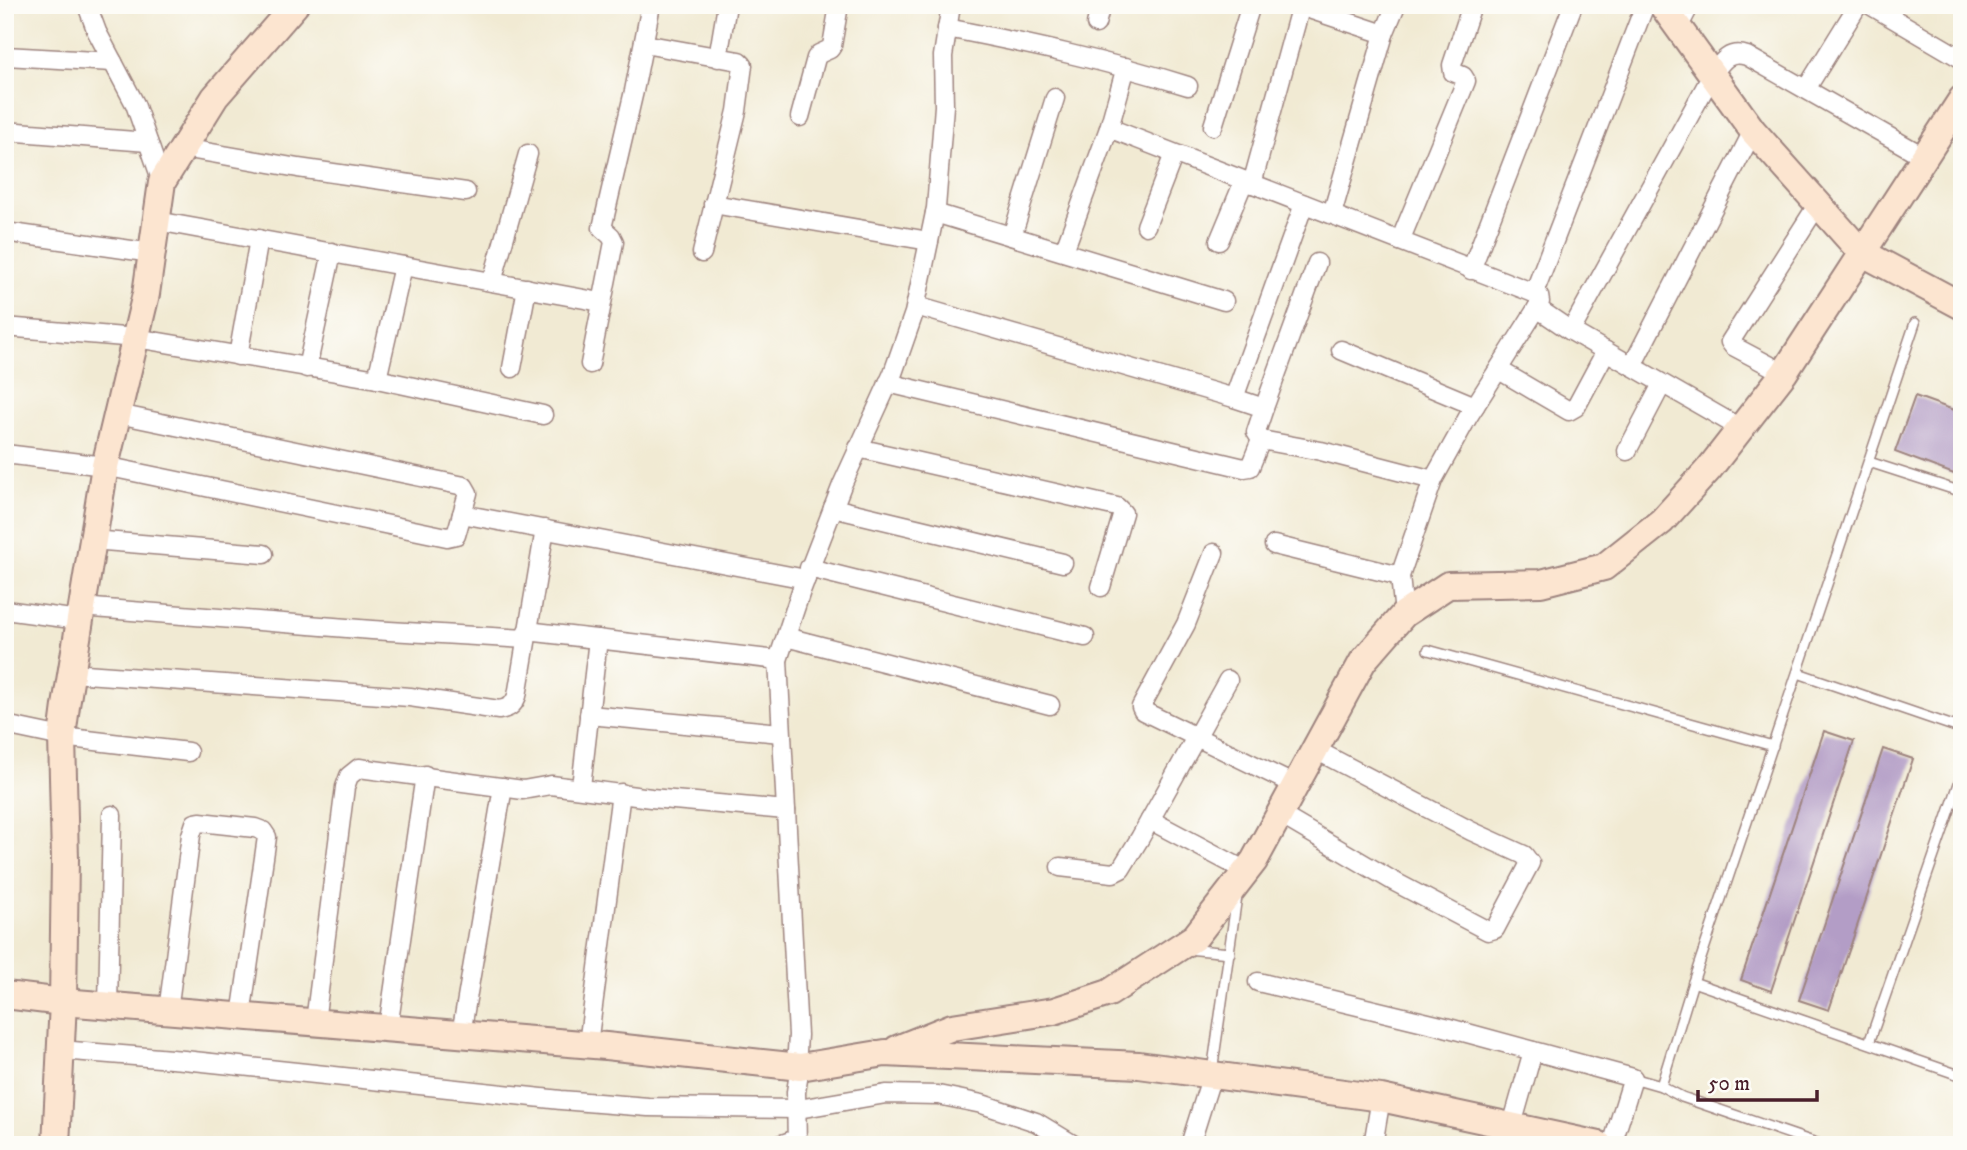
<svg xmlns="http://www.w3.org/2000/svg" width="1967" height="1150" font-family="'IM FELL DW Pica',serif">
	<rect width="100%" height="100%" fill="#fdfcf7"/>
	<filter id="ink" filterUnits="userSpaceOnUse"><feTurbulence type="fractalNoise" baseFrequency=".0143" numOctaves="2"/><feDisplacementMap in="SourceGraphic" scale="14" xChannelSelector="R" yChannelSelector="G"/><feConvolveMatrix kernelMatrix="1 2 1 2 8 2 1 2 1" color-interpolation-filters="sRGB"/></filter>
	<filter id="wash" filterUnits="userSpaceOnUse"><feTurbulence type="fractalNoise" baseFrequency=".00686" numOctaves="4" result="noise"/><feDisplacementMap in="SourceGraphic" scale="28" xChannelSelector="R" yChannelSelector="G"/><feGaussianBlur stdDeviation="1.57" result="paint"/><feColorMatrix in="noise" values="0 0 0 0 0 0 0 0 0 0 0 0 0 0 0 0 0 1.4 0 .05"/><feComposite in="paint" operator="in"/></filter>
	<g filter="url(#wash)">
		<rect width="100%" height="100%" fill="#f1ead3"/>
		<g id="blocks">
			<g fill="#b39dc6">
				<polygon points="1915,396 1962,413 1962,477 1895,452"/>
				<polygon points="1824,731 1854,741 1771,991 1741,980"/>
				<polygon points="1883,749 1913,759 1829,1010 1799,1000"/>
			</g>
		</g>
	</g>
	<g filter="url(#ink)">
		<use href="#blocks" fill-opacity="0" stroke="#9e847f" stroke-width="2"/>
		<g fill="none" stroke-linecap="round" stroke-linejoin="round">
			<g stroke="#9e847f" stroke-width="12">
				<g id="lane">
					<polyline points="1869,462 1962,492"/>
					<polyline points="1428,650 1773,746"/>
					<polyline points="1798,673 1962,729"/>
					<polyline points="1187,949 1230,953"/>
					<polyline points="1693,982 1962,1076"/>
					<polyline points="1869,1043 1962,775"/>
					<polyline points="1212,1072 1237,896"/>
					<polyline points="1633,1078 1661,1086"/>
					<polyline points="1822,1145 1682,1097 1661,1086 1693,982 1915,323"/>
				</g>
			</g>
			<g stroke="#9e847f" stroke-width="21">
				<g id="street">
					<polyline points="87,5 97,32 135,104 162,182"/>
					<polyline points="1297,5 1384,34"/>
					<polyline points="1870,5 1962,59"/>
					<polyline points="1096,24 1101,5"/>
					<path d="M947,28C1029,44 1108,61 1188,86"/>
					<polyline points="1678,28 1690,5"/>
					<polyline points="644,44 739,61 743,65 737,111 702,253"/>
					<polyline points="5,56 113,62"/>
					<polyline points="718,58 727,5"/>
					<polyline points="1806,89 1858,5"/>
					<polyline points="800,117 816,58 819,54 830,49 832,46 839,5"/>
					<polyline points="1213,126 1251,5"/>
					<polyline points="1109,128 1534,293 1539,296 1540,302 1537,308 1571,331 1740,428"/>
					<polyline points="5,131 148,142"/>
					<polyline points="183,148 298,168 466,192"/>
					<polyline points="1252,184 1301,5"/>
					<polyline points="713,204 929,241"/>
					<polyline points="935,213 1224,301"/>
					<polyline points="1332,214 1384,34 1396,5"/>
					<polyline points="157,221 601,302"/>
					<polyline points="1146,226 1174,154"/>
					<polyline points="5,232 152,253"/>
					<polyline points="1012,236 1055,98"/>
					<polyline points="1219,241 1244,181"/>
					<polyline points="1400,241 1466,81 1463,76 1453,72 1452,65 1472,5"/>
					<polyline points="1064,251 1109,128 1126,67"/>
					<polyline points="1471,270 1573,5"/>
					<polyline points="492,282 528,154"/>
					<polyline points="1534,293 1645,5"/>
					<polyline points="916,306 1234,398 1304,204"/>
					<polyline points="5,327 136,338 377,379 543,415"/>
					<path d="M1571,331L1712,75C1722,61 1729,50 1747,56L1923,156"/>
					<polyline points="1341,350 1475,406"/>
					<polyline points="238,356 259,239"/>
					<polyline points="590,364 614,242 611,236 602,228 634,91 651,5"/>
					<polyline points="1632,366 1753,131"/>
					<polyline points="307,368 332,252"/>
					<polyline points="512,368 527,288"/>
					<polyline points="1499,370 1569,411 1576,407 1606,351"/>
					<polyline points="1784,373 1733,346 1730,342 1818,204"/>
					<polyline points="377,379 403,266"/>
					<polyline points="888,383 1244,468 1250,467 1261,440 1321,451 1433,480"/>
					<polyline points="1234,398 1264,408 1317,263"/>
					<polyline points="118,414 464,486 468,493 462,514 806,579"/>
					<polyline points="1261,440 1256,432 1264,408"/>
					<polyline points="858,448 1117,507 1123,513 1101,587"/>
					<polyline points="1627,451 1662,384"/>
					<polyline points="5,454 105,466 447,537 456,535 462,514"/>
					<polyline points="833,508 1063,563"/>
					<polyline points="92,540 264,554"/>
					<polyline points="1274,545 1400,576"/>
					<polyline points="1214,553 1186,624 1141,707 1143,711 1295,785"/>
					<polyline points="809,568 1085,637"/>
					<polyline points="81,607 372,630 526,639"/>
					<polyline points="5,610 79,620"/>
					<polyline points="1404,614 1400,576 1433,480 1468,417 1537,308"/>
					<polyline points="527,631 778,660"/>
					<polyline points="786,637 1050,705"/>
					<path d="M71,673L410,697L499,710C509,708 513,706 517,696L545,529"/>
					<polyline points="589,715 781,733"/>
					<polyline points="5,725 62,737 188,752"/>
					<polyline points="581,787 598,639"/>
					<polyline points="1279,814 1393,881 1488,931 1495,929 1530,863 1524,855 1471,831 1314,749"/>
					<polyline points="1150,820 1246,871"/>
					<polyline points="1060,867 1113,873 1121,869 1140,838 1228,680"/>
					<polyline points="1258,982 1445,1027 1633,1078 1612,1145"/>
					<polyline points="108,1006 112,815"/>
					<polyline points="168,1011 191,835 195,823 200,822 255,828 263,831 267,837 241,1016"/>
					<polyline points="315,1022 345,787 349,776 359,768 523,790 551,785 651,798 786,810"/>
					<polyline points="388,1028 425,775"/>
					<polyline points="461,1034 503,787"/>
					<polyline points="588,1044 621,793"/>
					<polyline points="60,1050 184,1060 561,1100 648,1107 798,1109 886,1094 938,1095 982,1104 1036,1122 1074,1145"/>
					<polyline points="796,1067 798,1035 778,660 801,591 842,485 893,373 914,313 936,208 944,106 943,56 951,5"/>
					<polyline points="1512,1125 1533,1051"/>
					<polyline points="779,1145 797,1139"/>
					<polyline points="797,1145 796,1092 800,1067"/>
					<polyline points="1190,1145 1212,1075"/>
					<polyline points="1373,1145 1381,1098"/>
				</g>
			</g>
			<g stroke="#9e847f" stroke-width="30">
				<g id="secondary">
					<polyline points="1662,5 1753,131 1861,252 1962,306"/>
					<polyline points="5,995 63,1002 606,1046 800,1067 885,1053 1139,1065 1381,1098 1599,1145"/>
					<polyline points="897,1049 952,1027 1054,1011 1109,993 1195,937 1254,861 1363,661 1404,614 1448,585 1541,583 1604,567 1662,521 1709,469 1784,373 1962,99"/>
					<polyline points="56,1145 63,1002 65,859 62,737 66,706 105,466 146,294 162,182 215,97 295,5"/>
				</g>
			</g>
			<use href="#lane" stroke="#fff" stroke-width="9"/>
			<use href="#street" stroke="#fff" stroke-width="18"/>
			<use href="#secondary" stroke="#fce5d0" stroke-width="26"/>
		</g>
	</g>
	<rect width="1967" height="1150" fill="none" stroke="#fdfcf7" stroke-width="28"/>
	<path d="M1698 1090v10h119v-10" fill="none" stroke="#4a1f2b" stroke-width="3.5"/>
	<text x="1708" y="1090" font-size="21" fill="#4a1f2b" stroke="#fdfcf7" stroke-width="5" paint-order="stroke">50 m</text>
</svg>
